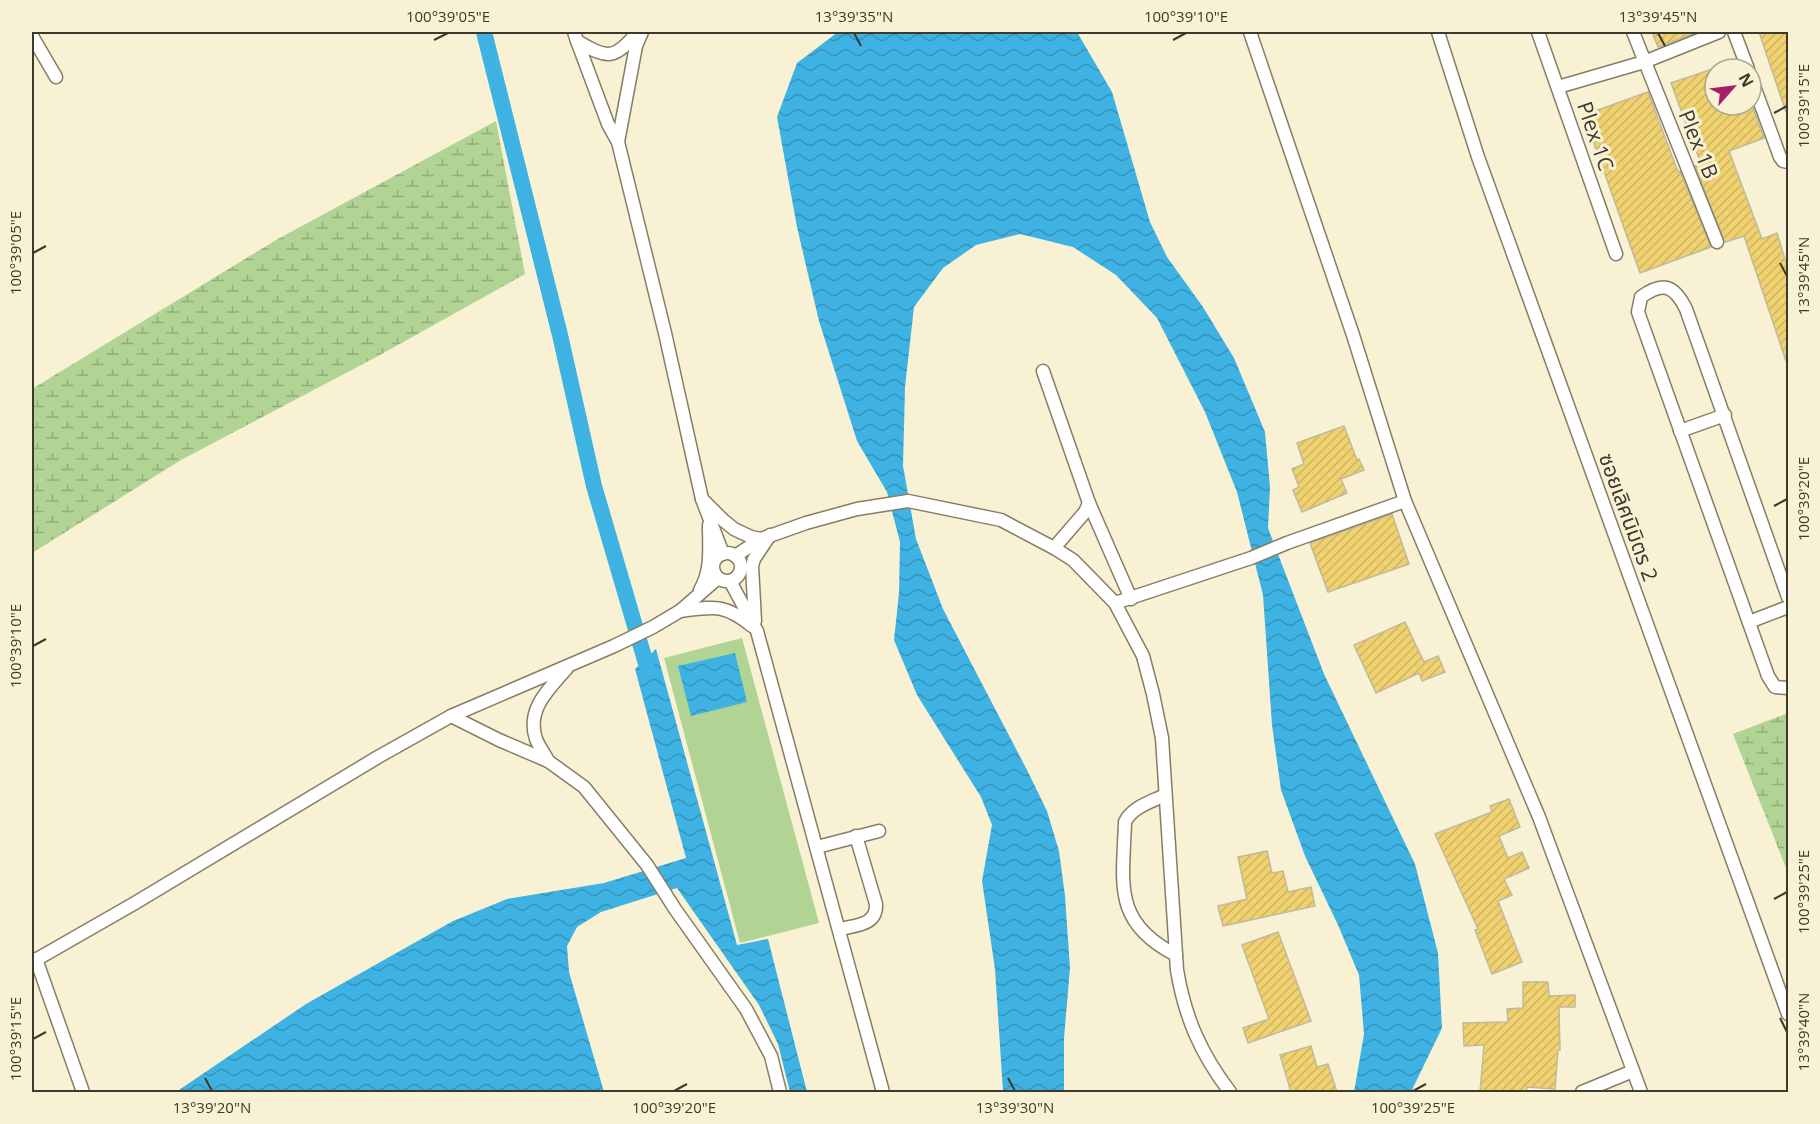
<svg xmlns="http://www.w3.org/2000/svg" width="1820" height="1124" font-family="'Open Sans','Noto Sans Thai',sans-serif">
	<defs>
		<pattern id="wetland-marsh" width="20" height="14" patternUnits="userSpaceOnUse" patternTransform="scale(1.5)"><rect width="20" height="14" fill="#b1d495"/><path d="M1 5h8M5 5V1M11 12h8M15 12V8" fill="none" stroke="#91ad7a"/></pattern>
		<pattern id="water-waves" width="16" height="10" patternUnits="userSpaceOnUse" patternTransform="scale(1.5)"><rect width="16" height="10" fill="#3eb3e3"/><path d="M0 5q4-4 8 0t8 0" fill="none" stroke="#3593b8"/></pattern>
		<pattern id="building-hatch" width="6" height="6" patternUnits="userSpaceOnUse" patternTransform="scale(1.5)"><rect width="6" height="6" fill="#efd26f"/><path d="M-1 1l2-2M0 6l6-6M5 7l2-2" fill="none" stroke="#ceb560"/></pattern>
	</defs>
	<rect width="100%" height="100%" fill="#f9f1d3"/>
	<g fill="url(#wetland-marsh)">
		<polygon points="496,121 525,274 380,355 181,460 32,553 32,389 276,240"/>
		<polygon points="1788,713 1788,873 1733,734"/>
	</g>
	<polygon fill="#b1d495" points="742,638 819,923 740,943 664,658"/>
	<g fill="url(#water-waves)">
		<polygon points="838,32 1077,32 1112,92 1150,222 1167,257 1203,307 1234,358 1265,432 1270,487 1268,528 1324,674 1415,864 1438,953 1442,1028 1411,1092 1354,1092 1364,1034 1359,975 1338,925 1305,856 1281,790 1272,725 1263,595 1237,492 1205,412 1157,318 1116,275 1073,247 1020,234 976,245 943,268 914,307 905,387 903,466 916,539 943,609 1027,770 1047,811 1059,851 1065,896 1070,968 1064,1038 1064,1092 1003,1092 995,969 982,881 992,825 981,797 917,695 894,640 899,593 900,542 887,492 857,441 819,321 797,227 777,117 797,63"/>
		<polygon points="656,649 737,945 768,939 807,1092 790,1092 778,1044 759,1005 677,888 601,912 577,927 567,946 569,972 604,1092 176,1092 306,1004 453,921 507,899 604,883 686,858 635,669"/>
		<polygon points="735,653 747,702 691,716 678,666"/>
	</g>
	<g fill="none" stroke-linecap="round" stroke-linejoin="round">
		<polyline stroke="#3eb3e3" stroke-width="16" points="484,32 560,335 594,486 647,667"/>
	</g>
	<g fill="url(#building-hatch)" stroke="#c1b99d" stroke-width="1.5">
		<polygon points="1652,32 1698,32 1658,47"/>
		<polygon points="1759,32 1788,32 1788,111 1786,112"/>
		<polygon points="1715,68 1715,105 1752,105 1764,138 1729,151 1762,239 1777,233 1788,269 1788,361 1786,361 1744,236 1725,242 1695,166 1701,164 1671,83"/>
		<polygon points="1648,92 1678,172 1680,171 1711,247 1640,273 1584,115"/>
		<polygon points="1344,426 1357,460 1359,459 1364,470 1341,479 1347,493 1302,512 1293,490 1299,487 1292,469 1304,464 1297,443"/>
		<polygon points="1392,514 1409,564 1328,592 1310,543"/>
		<polygon points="1405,622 1424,662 1438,656 1445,672 1422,681 1419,673 1376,693 1354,645"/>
		<polygon points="1509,799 1520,827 1499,836 1508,858 1522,852 1529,868 1504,879 1512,895 1498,901 1522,962 1492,974 1475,930 1478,929 1435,834 1492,812 1490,806"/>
		<polygon points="1267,851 1272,873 1283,871 1288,892 1311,887 1315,906 1223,926 1218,906 1247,899 1238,857"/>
		<polygon points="1278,932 1311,1021 1248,1043 1243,1028 1269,1019 1242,945"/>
		<polygon points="1523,982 1548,982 1549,996 1575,995 1575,1007 1559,1007 1560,1050 1558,1050 1555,1089 1527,1087 1526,1092 1480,1092 1484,1045 1464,1046 1463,1023 1508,1022 1507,1009 1523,1008"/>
		<polygon points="1311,1046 1317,1067 1328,1064 1337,1092 1291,1092 1280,1055"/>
	</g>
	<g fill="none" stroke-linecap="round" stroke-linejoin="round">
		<g stroke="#867e64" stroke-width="15">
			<g id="street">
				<path d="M574,32L577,41C609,60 614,59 638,32"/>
				<polyline points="1250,32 1353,335 1405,501 1539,817 1641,1092"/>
				<polyline points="1438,32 1478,157 1788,1014"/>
				<polyline points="1538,32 1616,254"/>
				<polyline points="1633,32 1717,242"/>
				<polyline points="1734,32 1748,69"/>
				<polyline points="32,36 56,77"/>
				<polyline points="577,41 608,124 618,142 665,333 702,499 723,554"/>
				<polyline points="1751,78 1780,157 1783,161 1788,162"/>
				<polyline points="1558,87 1644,62 1719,32"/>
				<polyline points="618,142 636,46 642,32"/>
				<polyline points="1043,371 1089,503 1131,599"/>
				<polyline points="1680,431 1725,415"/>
				<path d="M702,499L723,520L734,529L751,537L761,539L806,523L857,509L908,501L1001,520L1054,548L1073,560L1115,603L1143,656L1153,694L1162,738L1177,970C1185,1018 1201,1054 1230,1092"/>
				<polyline points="1054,548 1085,512 1089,503"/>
				<circle cx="727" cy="567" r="14"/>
				<polyline points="735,556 761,539"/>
				<polyline points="730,581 757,631 883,1092"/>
				<path d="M700,590C712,570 709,548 709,525"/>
				<path d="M1788,597L1686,309C1674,285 1663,281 1641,297L1638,312L1768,676L1775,687L1788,688"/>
				<polyline points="1115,603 1251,558 1287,543 1405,501"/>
				<path d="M680,611C714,607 724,603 752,626"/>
				<polyline points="755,621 752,566 754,559 770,535"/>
				<polyline points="1749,622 1788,607"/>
				<polyline points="451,716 499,740 548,761 584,787 647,865 675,909 746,1009 771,1056 780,1092"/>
				<path d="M548,761C545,754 539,747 536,739C526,709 549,689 567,668"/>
				<path d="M1165,795C1151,802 1132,807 1125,822C1123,884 1112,922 1176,955"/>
				<polyline points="817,847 879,831"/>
				<path d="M840,929C857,925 877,925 876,904L856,836"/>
				<polyline points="36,959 83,1092"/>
				<polyline points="32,962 135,903 378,757 451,716 614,646 653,627 680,611 718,578"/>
				<polyline points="1582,1092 1633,1071"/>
			</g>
		</g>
		<use href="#street" stroke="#fff" stroke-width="12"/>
	</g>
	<path fill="none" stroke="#3c392d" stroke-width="2" d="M854,33L861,46M1658,33L1665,46M434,40L448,33M1173,40L1186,33M1774,113L1787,106M33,253L46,246M1780,263L1787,276M1774,506L1787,499M33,646L46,639M1774,899L1787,892M1780,1018L1787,1032M33,1039L46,1032M205,1078L212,1091M1008,1078L1015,1091M674,1091L687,1084M1413,1091L1426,1084"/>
	<g text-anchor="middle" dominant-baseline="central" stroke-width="6" stroke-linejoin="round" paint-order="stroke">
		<g font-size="21" fill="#3c392d" stroke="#f9f1d3">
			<text transform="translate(1596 136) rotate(71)">Plex 1C</text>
			<text transform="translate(1699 144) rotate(68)">Plex 1B</text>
			<text transform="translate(1629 517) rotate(70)">ซอยเลิศนิมิตร 2</text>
		</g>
	</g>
	<rect width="1820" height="1124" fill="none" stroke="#f9f1d3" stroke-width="66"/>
	<g transform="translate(1733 87) rotate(62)"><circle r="28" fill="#f9f1d3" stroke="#ada791" stroke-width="1.5"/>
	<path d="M0-4.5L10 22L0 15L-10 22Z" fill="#a61e67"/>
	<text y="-9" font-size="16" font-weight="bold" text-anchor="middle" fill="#3c392d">N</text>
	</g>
	<rect x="33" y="33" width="1754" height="1058" fill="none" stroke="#3c392d" stroke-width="2"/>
	<g font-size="15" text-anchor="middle" fill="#3c392d">
		<text x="448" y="22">100°39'05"E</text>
		<text x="854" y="22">13°39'35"N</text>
		<text x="1186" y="22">100°39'10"E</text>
		<text x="1658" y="22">13°39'45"N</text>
		<text transform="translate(1804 106) rotate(-90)" y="5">100°39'15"E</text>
		<text transform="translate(16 253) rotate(-90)" y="5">100°39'05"E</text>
		<text transform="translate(1804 276) rotate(-90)" y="5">13°39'45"N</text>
		<text transform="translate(1804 499) rotate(-90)" y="5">100°39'20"E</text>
		<text transform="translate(16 646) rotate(-90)" y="5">100°39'10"E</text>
		<text transform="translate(1804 892) rotate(-90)" y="5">100°39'25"E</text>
		<text transform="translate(1804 1032) rotate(-90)" y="5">13°39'40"N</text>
		<text transform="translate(16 1039) rotate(-90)" y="5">100°39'15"E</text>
		<text x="212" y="1113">13°39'20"N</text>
		<text x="674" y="1113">100°39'20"E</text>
		<text x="1015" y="1113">13°39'30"N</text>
		<text x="1413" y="1113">100°39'25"E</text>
	</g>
</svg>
